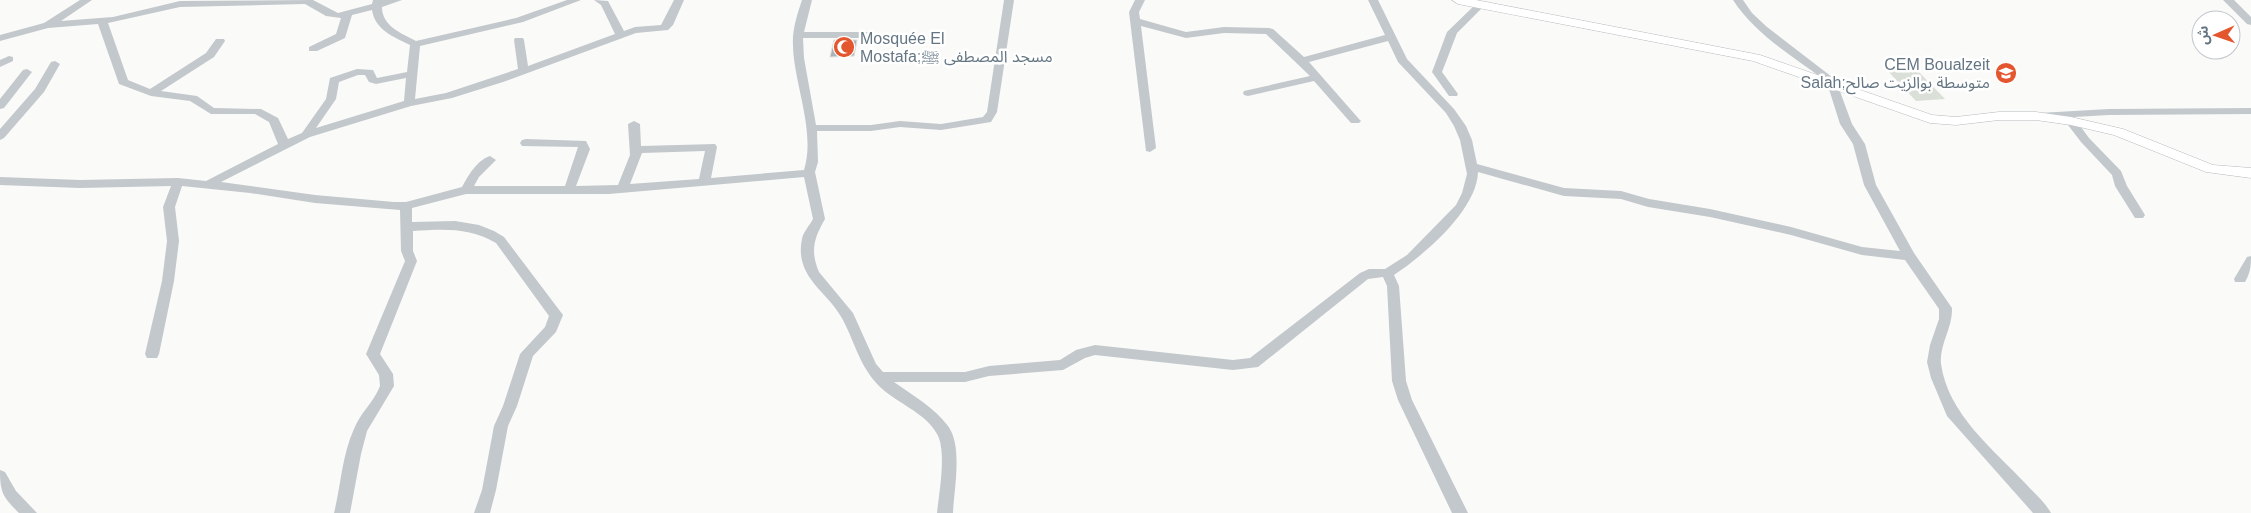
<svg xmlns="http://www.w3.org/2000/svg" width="2251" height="513" font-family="Helvetica,'Noto Sans Arabic',sans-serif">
	<rect width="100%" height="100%" fill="#fafaf8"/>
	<polygon fill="#dadfd7" points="1914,67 1945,99 1916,101 1886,69"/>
	<polygon fill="#aab3b9" stroke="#dcdcda" points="834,40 857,40 854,56 830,57"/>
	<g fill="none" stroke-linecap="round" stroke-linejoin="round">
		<g stroke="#b5babe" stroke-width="1">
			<polygon id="major" points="1452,0 1476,0 1760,55 1932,115 1956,117 1999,112 2036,112 2071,117 2123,129 2213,165 2251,168 2251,178 2206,172 2114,135 2071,125 2036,120 1999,120 1956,125 1930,123 1753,61 1458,4"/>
		</g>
		<g fill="#c3c8cc" fill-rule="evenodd">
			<path d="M80,0H92L61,21L113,17L180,1L313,0L338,13L372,4L373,0H402L382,7C382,26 401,33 416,41L516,18L567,0H581L523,22L420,46L415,99L446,93L518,69L514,40L515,38H523L524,40L528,66L615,34L601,5L594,0L608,1L624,31L635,27L661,25L674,0H684L673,25L668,30L636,33L503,82L452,98L411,106L310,137L221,182L315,195L394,202H406L462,187C468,176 477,160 490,156L496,160L479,177L474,186H565L578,147L522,146L520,143L522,140L526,139L586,141L590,149L576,186L618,185L630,155L628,124L634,121L640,124L641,146L715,144L717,147L711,178L804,170C816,132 794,84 793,46C792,30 797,15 802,0H812L804,32H872L877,35L872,38H803L804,58L816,125H871L900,121L941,124L983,117L987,112L1004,0H1014L997,112L991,122L941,130L900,127L871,131H817L818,162L815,172L825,219C814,238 810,251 819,272L853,313L876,364L883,372H965L989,366L1060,360L1076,350L1095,345L1233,360L1250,358L1360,273L1369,269H1385L1407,255L1456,205L1462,193L1467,174L1460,140L1454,126L1446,113L1398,62L1388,41L1309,62L1359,119L1361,121L1359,123H1351L1314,81L1248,96L1244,95L1243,93L1244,91L1310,76L1266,34L1224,33L1186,38L1141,26L1156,148L1150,152L1146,151L1129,12L1135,0H1145L1139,12L1140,19L1186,32L1224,27L1269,28L1273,29L1304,57L1385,35L1368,0H1378L1407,59L1454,109L1466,126L1472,140L1477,164L1564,188L1621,191L1649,199L1710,209L1791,227L1862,247L1900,251L1864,185L1853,144L1840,124L1828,86L1823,79C1791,55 1755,34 1733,0H1743L1752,13L1767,27L1832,77L1838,86L1852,124L1865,144L1876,185L1914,253L1952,308C1953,327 1939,345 1941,364C1948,414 1993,449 2026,484C2034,493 2045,502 2051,513H2033L1947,416L1931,378L1927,362L1930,345L1939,319V309L1905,260L1862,255L1791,235L1710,217L1648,207L1621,199L1564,196L1478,172C1477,210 1424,255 1394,275L1399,286L1406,381L1412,400L1468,513H1452L1398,400L1392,381L1387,286L1383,277L1368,279L1258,367L1233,370L1095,355L1085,358L1063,370L989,376L965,382H894C912,395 934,407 948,426C963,446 954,489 953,513H937C939,493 947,451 937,434C925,412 896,403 879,386C859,365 856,345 843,320C828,291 794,278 802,239C803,232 810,225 813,219L804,177L609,194H466L412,208V222L455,221L479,225L494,231L504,237L563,315L556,332L533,356L517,406L508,426L496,490L490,513H474L482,490L494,426L503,406L520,354L545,327L549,316L496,243C470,227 442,229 413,231V251L417,261L380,354L393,374L394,386L367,431L361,454L350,513H334C341,485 342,455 354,429C360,413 374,402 380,386L379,375L366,354L405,261L401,251L400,210L315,203L250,193L182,186L175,207L179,241L174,281L159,354L157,358H147L145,354L162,281L167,241L163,207L171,186L80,188L0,185V177L80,180L178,178L206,181L278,144L269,122L255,114H211L190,101L151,96L119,84L98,24L48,28L0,41V35L44,23ZM305,4L326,16L341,18L336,34L309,47V51H317L345,38L352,15L372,10C375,30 394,37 410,45L407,72L377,78L373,70L357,69L330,78L326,99L302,133L288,139L278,118L261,109L214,108L197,96L161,91L214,57L225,41L224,39H216L206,53L150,89L128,80L108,23L180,7ZM358,75H365L369,82L376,84L406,78L404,101L316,128L336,99L339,82ZM705,151L699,179L630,184L642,153Z"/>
			<polygon points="2223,0 2234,0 2251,17 2251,25 2247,24"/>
			<polygon points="1480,2 1483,3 1483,7 1457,33 1442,72 1458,94 1457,96 1449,96 1432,72 1447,32 1477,3"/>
			<polygon points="9,56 13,57 13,61 0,67 0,60"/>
			<polygon points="55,61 60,64 44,92 4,138 0,140 0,129 35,89 51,62"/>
			<polygon points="27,69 32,72 4,108 0,109 0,99 23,70"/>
			<polygon points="2251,108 2251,114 2109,115 2039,119 2033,116 2039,113 2109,109"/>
			<polygon points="2071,118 2075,119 2089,138 2121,171 2127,186 2145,215 2143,218 2135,218 2115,186 2112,175 2081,142 2065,121"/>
			<path d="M2251,256C2251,267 2250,273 2245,282H2235L2234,279L2247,257Z"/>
			<path d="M0,470L5,472L16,491L37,513H19C3,497 0,493 0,470Z"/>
		</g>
		<use href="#major" fill="#fff" fill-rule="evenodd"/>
	</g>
	<defs>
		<g id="mosque-disc" transform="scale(1.125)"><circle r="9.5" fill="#e4572e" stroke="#fff"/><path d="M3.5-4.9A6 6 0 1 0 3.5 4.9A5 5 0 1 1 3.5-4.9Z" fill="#fff"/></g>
		<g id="school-disc" transform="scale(1.125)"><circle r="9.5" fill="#e4572e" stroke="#fff"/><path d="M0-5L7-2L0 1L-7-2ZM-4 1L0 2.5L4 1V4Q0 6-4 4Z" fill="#fff"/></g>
	</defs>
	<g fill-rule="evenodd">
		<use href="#mosque-disc" x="844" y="47"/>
		<use href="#school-disc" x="2006" y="73"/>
	</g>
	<g text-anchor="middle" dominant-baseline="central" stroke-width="5" stroke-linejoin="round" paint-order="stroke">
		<g font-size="16" fill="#657683" stroke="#fff" text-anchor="start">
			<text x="860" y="38">Mosquée El<tspan x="860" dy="18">Mostafa;مسجد المصطفى ﷺ</tspan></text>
			<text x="1990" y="64" text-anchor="end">CEM Boualzeit<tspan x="1990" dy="18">Salah;متوسطة بوالزيت صالح</tspan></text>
		</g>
	</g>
	<g transform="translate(2216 35) rotate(268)"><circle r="24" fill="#ffffff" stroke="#c1c8cd"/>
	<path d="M0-4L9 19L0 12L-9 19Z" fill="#e4572e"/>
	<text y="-8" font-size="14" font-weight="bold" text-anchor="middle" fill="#657683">ش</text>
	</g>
</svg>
